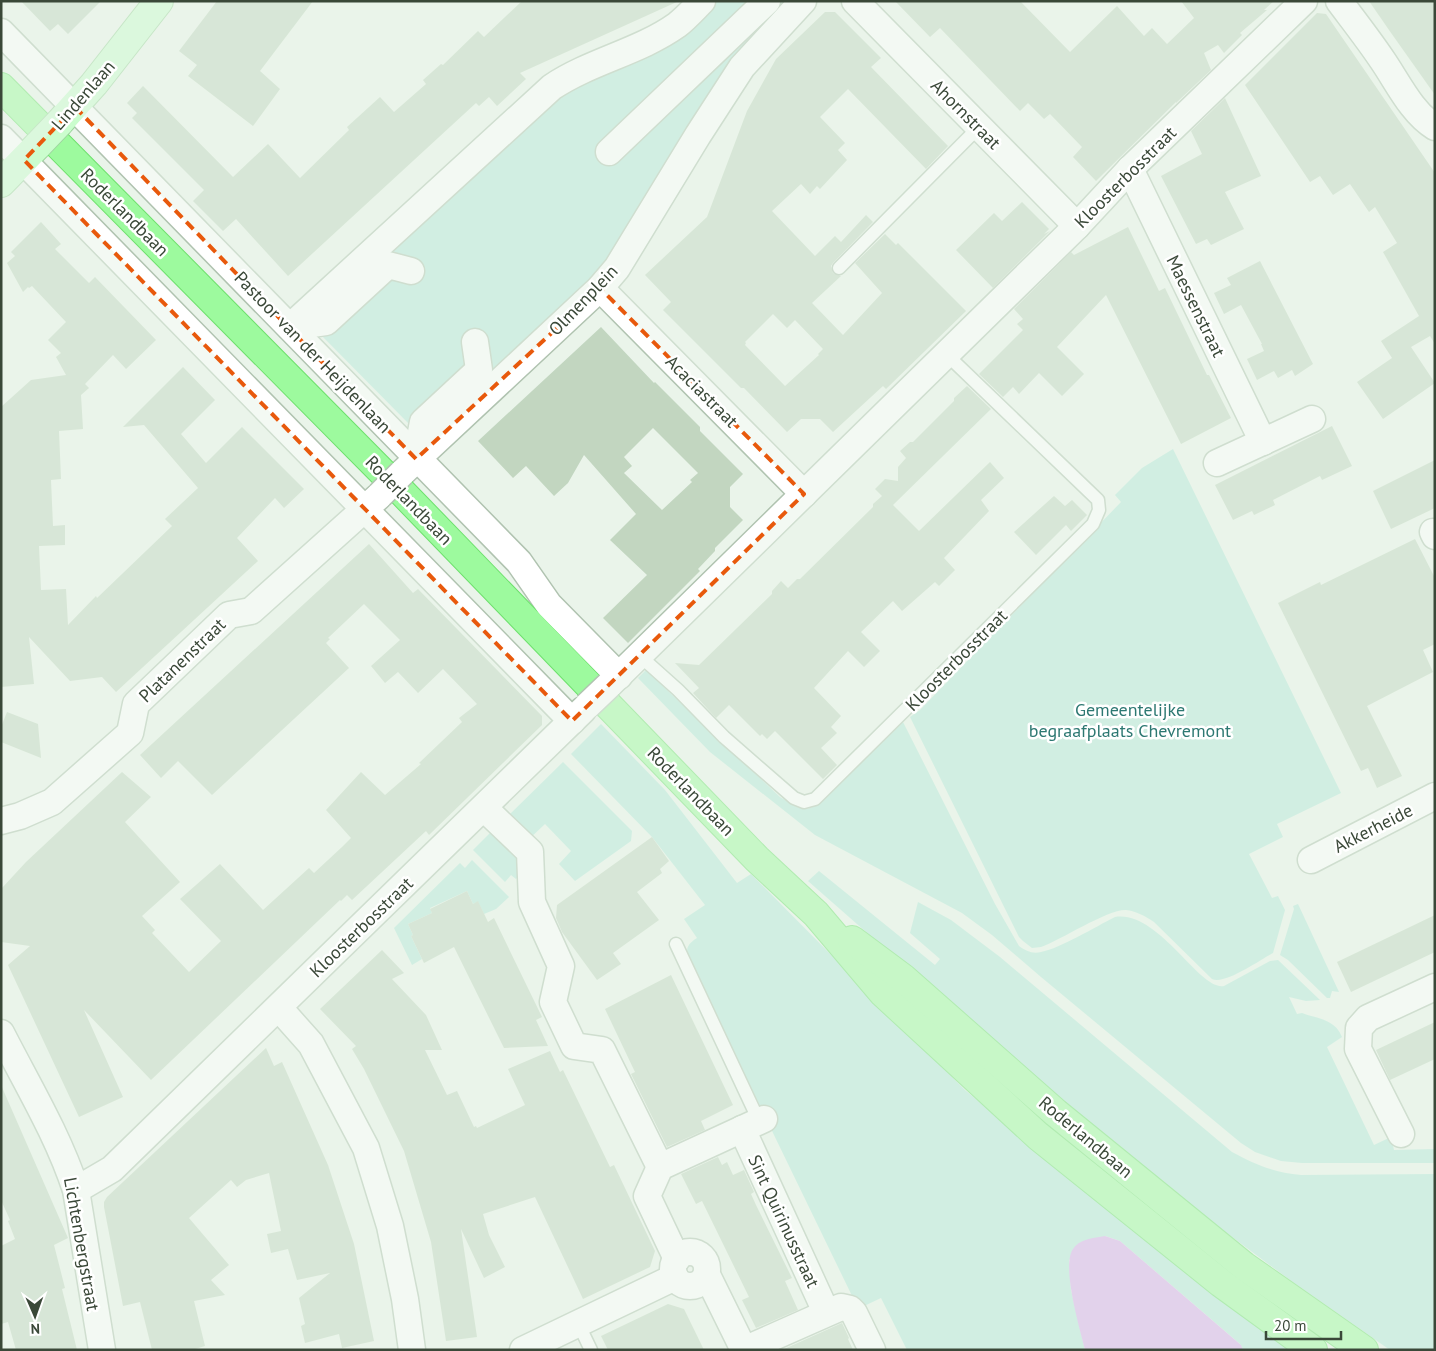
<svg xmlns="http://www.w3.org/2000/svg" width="1436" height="1351" font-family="'PT Sans',sans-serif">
	<rect width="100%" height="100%" fill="#eaf4ea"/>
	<g fill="#b4e7da">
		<polygon points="713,1 790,1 599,273 432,433 410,425 321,335 316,311 548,97"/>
		<path d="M1173,449L1341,793L1277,824L1283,837L1249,854L1272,898L1278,896L1285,910L1273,953C1260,960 1225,985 1212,979L1154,922C1145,916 1136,911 1126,910C1108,909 1061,940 1041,947L1032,948L1023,941L1019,937L910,717L920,710L1121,502L1115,495L1142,468Z"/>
		<path d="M646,670L780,797C797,807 803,815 821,802L903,722L995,904L1019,946C1026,951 1032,954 1041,952C1061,948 1095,927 1115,917C1159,910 1199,991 1224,986L1270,961L1278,960L1320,1000L1306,1001L1289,997L1297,1014L1302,1013C1318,1019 1335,1019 1342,1037L1327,1047L1374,1145L1391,1137L1394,1150L1435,1149V1163H1302L1281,1161L1255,1152L1241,1143L1041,977L992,935L962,913L815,835L710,752L638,678Z"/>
		<path d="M601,724L665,790L737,883L751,874L965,1090L1156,1249L1291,1350H1243L1240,1344L1120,1241L1105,1236L1069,1260L1071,1290L1085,1350H907L881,1298L864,1306L855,1302L690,962C685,950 686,945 697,938L684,919L705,905L652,837L571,754Z"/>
		<polygon points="563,762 632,831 631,841 575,881 559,864 571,851 545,824 528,840 506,818"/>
		<polygon points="495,828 522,854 522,873 516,879 511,875 505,882 473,850"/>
		<polygon points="472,860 509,897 496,909 484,914 478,902 473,904 467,891 430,908 432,913 408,924 413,935 411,936 422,959 412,965 394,928 460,863 465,868"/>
		<path d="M819,871L935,965L940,959L910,933L918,902L951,920L1000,957L1232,1152C1256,1165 1273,1172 1301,1175L1435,1174V1350H1390L1294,1283L1173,1193L1063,1105L808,881Z"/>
		<polygon points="1298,904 1339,992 1332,991 1330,998 1327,998 1288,960 1280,955 1294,909 1293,906"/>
	</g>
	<path fill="#daa9ee" d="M1105,1236L1120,1241L1241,1345L1243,1350H1085C1080,1329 1061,1266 1073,1249C1079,1239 1094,1238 1105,1236Z"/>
	<g fill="#c2d6c0" fill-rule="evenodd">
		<polygon points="21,1 101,1 68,34 58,24 50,31"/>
		<polygon points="217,1 313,1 260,71 280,89 253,126 188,76 197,65 179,51"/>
		<polygon points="522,1 679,1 520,73 526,79 497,106 489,97 479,106 476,103 288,276 236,219 223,231 193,201 204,190 132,118 137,113 127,103 143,86 233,177 268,144 300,178 349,130 347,127 380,97 394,112 426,84 423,80 441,64 443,65 478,31 484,37"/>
		<polygon points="895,1 1020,1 1070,52 1117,6 1144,36 1152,28 1167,44 1194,18 1181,1 1274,1 1264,10 1267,10 1240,33 1242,35 1224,53 1218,45 1204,53 1211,70 1176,103 1176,102 1096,181 1073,157 1082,147 1050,114 1044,119 1028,103 1020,111 940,28 930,37"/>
		<polygon points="1369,1 1435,1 1435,95 1389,30"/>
		<path d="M825,12H835L881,58L871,67L948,146L926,169L848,89L820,117L845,143L838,150L847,160L820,189L817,186L810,194L801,184L772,211L815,256L835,236L841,242L866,215L873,222L833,263L831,266L833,273L841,276L812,303L843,335L882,293L855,263L885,234L896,245L898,243L966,311L886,389L883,386L833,432L820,419H801L787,432L744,388H741L663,310L671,302L645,275L707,217L747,111L776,59ZM773,314L787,328L795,320L823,349L818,354L819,355L785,386L745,345L746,343L745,342Z"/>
		<polygon points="1317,13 1326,14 1435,173 1435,344 1430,336 1411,347 1435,383 1383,419 1357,382 1392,358 1381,341 1419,316 1383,252 1397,243 1375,207 1369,212 1350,184 1333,195 1320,176 1310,182 1245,85"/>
		<polygon points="1225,98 1261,176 1225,192 1244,229 1211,245 1207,239 1196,244 1161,176 1202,154 1191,131"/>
		<polygon points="1022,202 1049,229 1044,234 1050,231 993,288 956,250 994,213 1002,221"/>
		<polygon points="41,222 61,244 55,249 89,283 95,277 156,340 126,369 113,355 85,384 89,388 81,395 83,429 59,431 61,479 51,480 53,526 65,525 65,545 39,546 41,590 66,589 68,625 96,596 97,598 172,526 165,519 198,488 144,425 123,427 183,367 215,400 181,434 206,463 242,427 304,489 284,508 275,498 237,538 258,561 116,692 102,677 70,681 29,637 34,684 1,687 1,407 31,380 66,375 56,357 61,353 48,340 66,322 32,286 29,288 28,287 23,292 7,263 15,256 11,252"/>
		<polygon points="1128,227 1159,291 1165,288 1207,375 1209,375 1231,418 1181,444 1106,295 1057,347 1084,374 1062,396 1039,373 1019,394 1013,387 1003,397 979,374 1023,330 1017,324 1023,319 1014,309 1071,252 1074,255"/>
		<polygon points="1260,261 1313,364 1295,376 1292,370 1278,378 1274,371 1257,380 1247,359 1264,351 1261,344 1262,344 1241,305 1224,314 1214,293 1231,285 1227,278"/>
		<path d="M601,327L654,383L655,382L700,427V431L743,474L730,487V507L743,520L715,548V551L698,569L700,571L628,643L603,618L647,575L610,540L636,514L584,455L568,483L554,496L526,466L513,478L478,441ZM653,428L698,473L690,480L692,482L662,510L624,473L632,466L624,457Z"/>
		<polygon points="967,386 991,409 893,505 919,531 990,462 1004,478 981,500 989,511 944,558 955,570 939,586 935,582 902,611 893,601 861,632 880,651 864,667 848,651 814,688 841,716 831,727 837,733 821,748 837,765 823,779 775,731 767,739 762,734 760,736 729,705 716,718 693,693 699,688 675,663 699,665 772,594 772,591 781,581 788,588 797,579 800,579 873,507 873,504 882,496 875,489 885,479 898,481 898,467 906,458 900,451 910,442 913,442 954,401 954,398"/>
		<polygon points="1332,426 1352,466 1322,480 1320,476 1273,500 1275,505 1254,515 1252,511 1233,520 1215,485"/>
		<polygon points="1435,460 1435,508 1391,529 1373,491"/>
		<polygon points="1054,496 1065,506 1072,500 1087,515 1071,531 1066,525 1036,555 1014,532"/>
		<polygon points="1415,539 1435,578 1435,644 1423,650 1433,672 1367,706 1402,776 1377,788 1368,768 1361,771 1278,603 1320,582 1321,585"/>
		<polygon points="369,544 413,593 418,589 542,716 542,725 429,835 426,831 352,900 347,895 341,901 340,900 151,1080 84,1010 123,1097 79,1117 8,965 30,946 1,942 2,888 26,862 122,772 151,797 125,822 180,882 142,916 155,930 152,933 189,972 221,941 180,899 220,864 263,910 309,868 314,873 342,847 351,838 326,810 361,772 385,795 421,764 419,763 462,722 459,718 477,704 443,669 418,693 398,672 385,683 371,666 400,640 364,604 328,638 330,639 326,643 349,668 212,795 178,761 161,778 140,755"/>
		<polygon points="7,712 38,724 41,758 1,742 1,727"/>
		<polygon points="652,837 669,861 660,869 662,873 637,892 659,920 613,953 621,964 597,980 562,932 556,918 557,905"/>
		<polygon points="467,891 473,904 478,901 488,922 494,918 542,1017 536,1020 548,1046 504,1048 454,947 424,963 411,936 413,935 408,924 432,913 430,909"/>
		<polygon points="1435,915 1435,952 1351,992 1337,962"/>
		<polygon points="382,950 404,973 392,979 426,1015 442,1050 425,1050 447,1095 457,1091 474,1127 476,1126 477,1128 525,1105 508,1069 550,1051 560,1072 563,1070 610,1167 614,1165 655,1251 650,1267 583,1299 535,1197 483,1214 489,1235 505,1267 484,1278 461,1229 477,1337 446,1341 431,1242 404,1151 364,1069 352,1049 356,1046 320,1009"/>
		<polygon points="671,975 733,1105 701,1121 705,1130 667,1147 631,1074 635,1072 605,1009"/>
		<polygon points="1435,1022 1435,1059 1390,1080 1376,1050"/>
		<polygon points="266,1048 274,1066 282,1062 328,1165 354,1244 374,1341 342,1348 339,1334 305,1343 301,1326 305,1324 299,1298 330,1273 297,1280 288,1249 271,1253 267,1234 281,1231 269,1173 246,1180 237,1187 231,1180 189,1218 229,1265 211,1280 225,1295 194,1301 205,1346 192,1350 152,1350 140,1302 123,1306 104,1207 104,1202 107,1197"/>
		<polygon points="1,1085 68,1238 54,1245 65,1288 62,1289 77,1350 16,1350 8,1322 1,1324 1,1246 15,1239 8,1221 10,1220 1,1200"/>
		<polygon points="718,1157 722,1165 727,1162 733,1175 744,1170 754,1192 751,1194 756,1205 792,1278 785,1281 798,1310 756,1328 742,1300 749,1297 702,1201 696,1204 681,1174"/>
		<polygon points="668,1304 684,1309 704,1350 608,1350 601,1336"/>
		<polygon points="842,1323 849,1338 848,1339 853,1350 782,1350"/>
	</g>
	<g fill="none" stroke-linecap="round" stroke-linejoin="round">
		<g stroke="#b0c3b0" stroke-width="15">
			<g id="lane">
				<polyline points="839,268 979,127"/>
				<polyline points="640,656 678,690 724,737 794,798 804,802 815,799 1093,524 1099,510 1098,500 945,353"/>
				<polyline points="676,944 759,1121"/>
				<polyline points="578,1323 591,1350"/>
			</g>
		</g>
		<g stroke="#b0c3b0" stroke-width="29">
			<g id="street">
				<polyline points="855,1 1077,226"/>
				<path d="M1339,1C1354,21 1369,40 1383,61C1398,83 1412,113 1435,127"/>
				<polyline points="1,32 519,562 549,605 619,676"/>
				<polyline points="1,138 572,721"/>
				<polyline points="609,152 767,1"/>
				<polyline points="1130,169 1263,442"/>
				<polyline points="600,288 804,494"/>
				<path d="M290,327L552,87C591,61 639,52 677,25C686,18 694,9 702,1"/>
				<polyline points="290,327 326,322 388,265 411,271"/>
				<polyline points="416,459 423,422 479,370 475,342"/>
				<polyline points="1217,463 1312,419"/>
				<polyline points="403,472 600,288 617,268 698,135 742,67 803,1"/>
				<polyline points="1433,532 1435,536"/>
				<polyline points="609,685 1077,226 1130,169 1304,1"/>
				<polyline points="484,808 530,852 532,902 561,966 553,1002 574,1046 602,1050 660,1167"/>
				<polyline points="1,821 20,816 52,802 130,733 136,704 229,615 251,611 378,497"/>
				<polyline points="1311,860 1435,796"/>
				<polyline points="279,1008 311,1044 366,1148 390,1226 405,1299 412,1350"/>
				<path d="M1,1033C27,1084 58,1135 76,1190L102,1350"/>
				<polyline points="742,1129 826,1312"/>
				<polyline points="1401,1134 1358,1049 1359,1028 1368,1018 1435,987"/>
				<polyline points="76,1190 112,1169 583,710"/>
				<circle cx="690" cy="1269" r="17"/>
				<polyline points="677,1259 647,1196 660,1167 764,1119"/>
				<polyline points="707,1275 744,1350 841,1307 850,1309 854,1313 872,1350"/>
				<polyline points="523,1350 675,1277"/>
			</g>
		</g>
		<g stroke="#9ed59f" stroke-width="30">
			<g id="secondary">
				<polyline points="59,123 94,84 159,1"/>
				<polyline points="1,183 38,145"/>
			</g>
		</g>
		<g stroke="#6de06c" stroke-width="30">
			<g id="primary">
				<polyline points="1,87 400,490 757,859 816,914 883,993 1038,1136 1221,1283 1313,1350"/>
				<polyline points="852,940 903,978 1056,1113 1244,1266 1364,1350"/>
			</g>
		</g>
		<use href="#lane" stroke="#fff" stroke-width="12"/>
		<use href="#street" stroke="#fff" stroke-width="26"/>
		<use href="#secondary" stroke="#cbfdce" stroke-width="28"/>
		<use href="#primary" stroke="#9dfa9e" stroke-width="28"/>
		<g stroke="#b0c3b0" stroke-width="29" stroke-linecap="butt">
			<g id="street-bridge">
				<polyline points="380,495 402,473"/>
				<polyline points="587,706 609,685"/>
			</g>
		</g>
		<g stroke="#9ed59f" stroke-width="30" stroke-linecap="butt">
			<polyline id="secondary-bridge" points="38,145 59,123"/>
		</g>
		<use href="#street-bridge" stroke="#fff" stroke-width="26"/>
		<use href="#secondary-bridge" stroke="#cbfdce" stroke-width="28"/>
	</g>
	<path d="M0 0H1436V1351H0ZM75,107L416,459L600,288L804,494L572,721L24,160Z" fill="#eaf4ea" fill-opacity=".55" fill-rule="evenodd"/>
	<path fill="none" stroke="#e8590c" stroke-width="4" stroke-dasharray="10 6" stroke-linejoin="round" d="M75,107L416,459L600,288L804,494L572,721L24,160Z"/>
	<g text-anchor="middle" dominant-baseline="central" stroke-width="5" stroke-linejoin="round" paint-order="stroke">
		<g font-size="18" fill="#3a4838" stroke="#fff">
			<text transform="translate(83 95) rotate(-49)">Lindenlaan</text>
			<text transform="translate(966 114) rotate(45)">Ahornstraat</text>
			<text transform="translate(1125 177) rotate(-45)">Kloosterbosstraat</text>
			<text transform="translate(125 212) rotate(45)">Roderlandbaan</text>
			<text transform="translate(583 300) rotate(-46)">Olmenplein</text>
			<text transform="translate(1196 306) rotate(64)">Maessenstraat</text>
			<text transform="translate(313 352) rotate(46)">Pastoor van der Heijdenlaan</text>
			<text transform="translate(702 391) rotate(45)">Acaciastraat</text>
			<text transform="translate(409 500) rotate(46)">Roderlandbaan</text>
			<text transform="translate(182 660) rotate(-44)">Platanenstraat</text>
			<text transform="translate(956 660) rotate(-45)">Kloosterbosstraat</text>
			<text transform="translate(691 791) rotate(46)">Roderlandbaan</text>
			<text transform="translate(1373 828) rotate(-27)">Akkerheide</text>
			<text transform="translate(361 927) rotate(-44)">Kloosterbosstraat</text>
			<text transform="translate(1086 1137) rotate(40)">Roderlandbaan</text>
			<text transform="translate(784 1221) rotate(65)">Sint Quirinusstraat</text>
			<text transform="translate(82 1244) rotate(80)">Lichtenbergstraat</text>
		</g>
		<g font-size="18" fill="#2d7872" stroke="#fff">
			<text x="1130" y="709">Gemeentelijke<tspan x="1130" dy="21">begraafplaats Chevremont</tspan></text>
		</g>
	</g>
	<rect width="1436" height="1351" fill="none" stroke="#3a4838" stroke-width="5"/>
	<g transform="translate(35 1316) rotate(178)" stroke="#ffffff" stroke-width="4" paint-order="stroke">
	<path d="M0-4L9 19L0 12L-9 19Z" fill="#3a4838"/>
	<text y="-8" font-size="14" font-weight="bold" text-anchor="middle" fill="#3a4838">N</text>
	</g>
	<path d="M1266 1331v8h75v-8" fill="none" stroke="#3a4838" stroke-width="2.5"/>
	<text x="1274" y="1331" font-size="15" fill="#3a4838" stroke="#ffffff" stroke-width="4" paint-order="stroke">20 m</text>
</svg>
